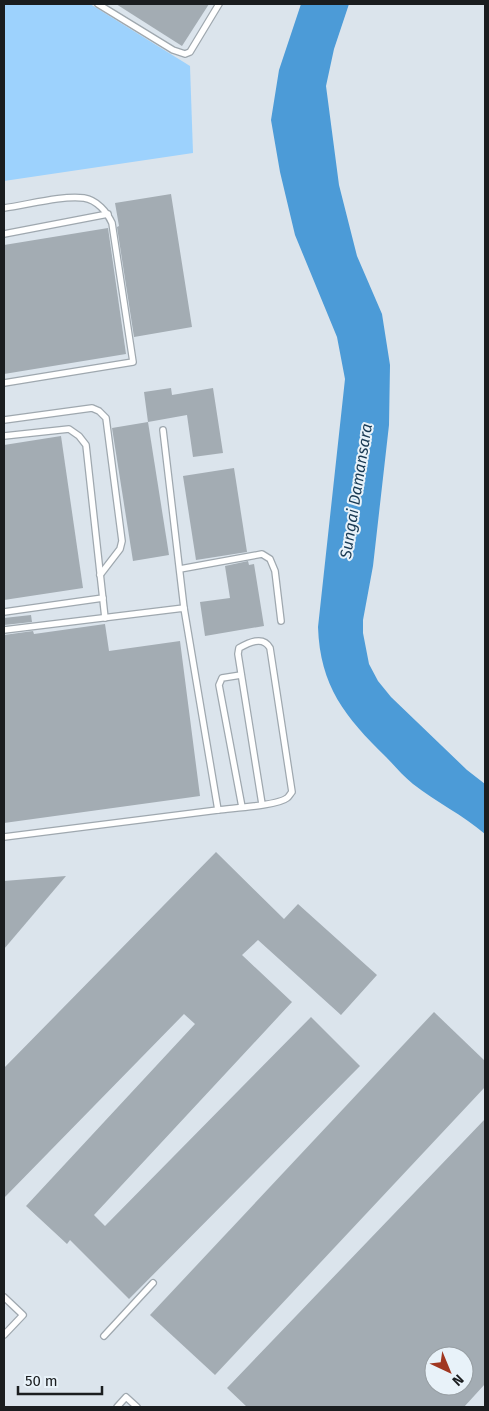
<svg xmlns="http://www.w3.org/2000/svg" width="489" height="1411" font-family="'Fira Sans',sans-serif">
	<rect width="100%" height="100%" fill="#dbe4ec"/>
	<polygon fill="#9dd2fd" points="4,4 90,4 190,66 193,153 4,181"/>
	<path fill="#4c9bd7" d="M301,4H349L334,49L326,86L339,185L357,256L382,314L390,365L389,425L373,566L363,620V633L369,664L378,681L391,697L467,770L485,784V834C463,815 436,802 413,784C403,776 395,766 386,757C345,717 320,686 318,627L345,379L337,337L295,235L280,172L271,120L279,70Z"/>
	<g fill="#a3acb3" fill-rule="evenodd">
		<polygon points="116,4 209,4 182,46"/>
		<polygon points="171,194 192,327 134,337 117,227 119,226 115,203"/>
		<polygon points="108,228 126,354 4,374 4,245"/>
		<polygon points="171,388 172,395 213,388 223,453 193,457 187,415 148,422 144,392"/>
		<polygon points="148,422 169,555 133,561 112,428"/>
		<polygon points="61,436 83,588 4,600 4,445"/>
		<polygon points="234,468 247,552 196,560 183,476"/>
		<polygon points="248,561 249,565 254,564 264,626 205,636 200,602 230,598 225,566"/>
		<polygon points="31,615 32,622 4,625 4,618"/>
		<polygon points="105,624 109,651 180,641 200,796 4,823 4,635 33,631 34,634"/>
		<polygon points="216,852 284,919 298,904 377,975 341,1015 258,940 242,955 292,1002 94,1215 105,1226 311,1017 360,1066 129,1299 70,1240 67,1244 26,1206 195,1024 184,1014 4,1198 4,1068"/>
		<polygon points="66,876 4,949 4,881"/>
		<polygon points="434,1012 485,1061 485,1087 215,1375 150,1315"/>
		<path d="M485,1119V1384L464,1407H247L227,1388ZM434,1356H464V1386H434Z"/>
	</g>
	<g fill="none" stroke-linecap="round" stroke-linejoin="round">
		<g stroke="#9fa8af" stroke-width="8">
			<g id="service">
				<polyline points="98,4 173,50 185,54 190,52 219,4"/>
				<path d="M4,208C27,205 62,195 84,198C97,200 107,212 112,223L133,362L4,383"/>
				<polyline points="4,234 108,214"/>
				<polyline points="4,420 92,408 99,411 106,418 122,541 120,549 100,575"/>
				<polyline points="163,430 184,608"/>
				<polyline points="4,436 69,429 79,436 86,445 105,618"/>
				<polyline points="180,569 262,554 270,559 275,571 281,621"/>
				<polyline points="4,612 103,598"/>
				<polyline points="4,630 184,608 218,810"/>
				<polyline points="241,675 222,678 219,685 242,807"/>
				<path d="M4,837L218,810C232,808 277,806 287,798C289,797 290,794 292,792L270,648C263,635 248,643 239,648L238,654L262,804"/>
				<polyline points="4,1297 23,1315 4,1335"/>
				<polyline points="104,1336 153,1283"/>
				<polyline points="117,1407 126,1397 137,1407"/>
			</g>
		</g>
		<use href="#service" stroke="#fff" stroke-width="5.5"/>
	</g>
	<g text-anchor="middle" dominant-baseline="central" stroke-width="4" stroke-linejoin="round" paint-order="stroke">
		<g font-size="16" font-style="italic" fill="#183952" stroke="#e8f2f9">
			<text transform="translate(356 491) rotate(-81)">Sungai Damansara</text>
		</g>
	</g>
	<rect width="489" height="1411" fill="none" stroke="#1a1d1f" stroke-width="10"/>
	<g transform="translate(449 1371) rotate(136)"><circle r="24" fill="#e8f2f9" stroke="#969da2"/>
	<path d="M0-4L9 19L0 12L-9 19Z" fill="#a03721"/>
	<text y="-8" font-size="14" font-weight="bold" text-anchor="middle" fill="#1a1d1f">N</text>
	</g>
	<path d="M18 1386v8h84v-8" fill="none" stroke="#1a1d1f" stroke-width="2.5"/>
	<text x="25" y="1386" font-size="15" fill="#1a1d1f" stroke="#e8f2f9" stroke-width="4" paint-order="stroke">50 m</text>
</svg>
